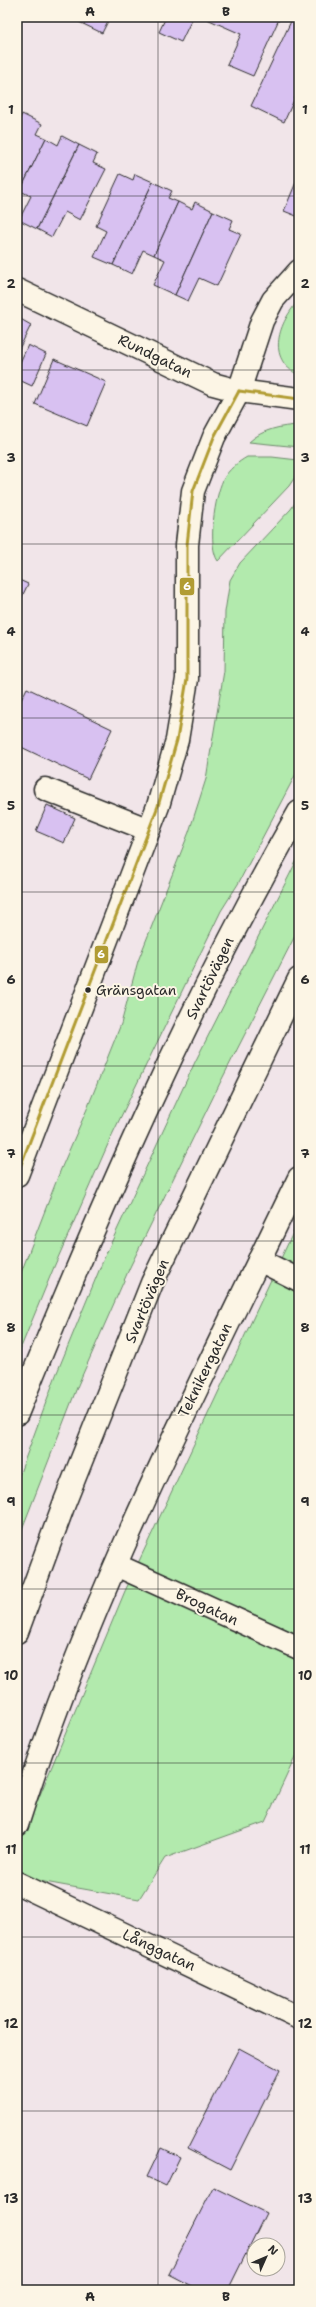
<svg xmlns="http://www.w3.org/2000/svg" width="316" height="2307" font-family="'Shantell Sans',sans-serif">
	<rect width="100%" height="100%" fill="#f1e5e9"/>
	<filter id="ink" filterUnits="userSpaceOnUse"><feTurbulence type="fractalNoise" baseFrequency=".025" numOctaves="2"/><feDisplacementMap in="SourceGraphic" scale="8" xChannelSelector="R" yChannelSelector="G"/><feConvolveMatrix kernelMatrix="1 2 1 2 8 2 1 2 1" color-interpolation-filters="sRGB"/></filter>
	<g filter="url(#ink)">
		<g fill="#b2eaad" stroke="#6e8a6c">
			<path d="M299,300V375C265,359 279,322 299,300Z"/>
			<path d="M299,425V447L249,442C263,429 281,426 299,425Z"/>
			<path d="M247,457H272L298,460L299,471L289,486L218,561C207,546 215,496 223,480C228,470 238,462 247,457Z"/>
			<polygon points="299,497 299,768 238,884 221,911 112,1135 54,1267 17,1357 17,1283 61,1169 87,1109 121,1024 138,961 189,832 206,779 224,671 225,612 230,580 240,563 291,509"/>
			<polygon points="299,856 299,928 221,1081 130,1267 78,1385 17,1542 17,1481 56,1375 105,1256 195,1062"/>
			<polygon points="299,1220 299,1749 265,1822 165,1858 139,1899 17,1877 17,1850 125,1591"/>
		</g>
		<g fill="#d8c1f1" stroke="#2b2b2b">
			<polygon points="81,17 110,17 102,33 79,22"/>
			<polygon points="166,17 193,17 181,42 159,32"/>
			<polygon points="208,17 280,17 253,76 227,65 241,34 207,19"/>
			<polygon points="293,17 299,17 299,89 284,122 251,106"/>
			<polygon points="22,114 42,124 37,134 46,138 20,191 17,189 17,125"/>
			<polygon points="62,136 79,145 37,229 19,220 31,196 20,191 46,138 58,145"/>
			<polygon points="79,145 97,154 93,163 106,169 80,220 65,212 52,237 37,229"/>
			<polygon points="120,174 133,180 135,174 153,182 113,265 94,257 106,231 96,226"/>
			<polygon points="299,175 299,217 284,211"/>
			<polygon points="153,182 172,191 168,198 178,202 154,255 143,250 132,274 113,265"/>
			<polygon points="178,202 192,209 195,202 213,211 175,295 153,285 165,260 154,255"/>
			<polygon points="213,211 233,220 229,229 241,234 217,286 199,278 188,301 175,295"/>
			<polygon points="17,317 31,325 17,353"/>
			<polygon points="28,345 46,354 32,386 17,379 17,369"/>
			<polygon points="54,359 106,382 87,426 35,404"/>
			<polygon points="17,579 28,584 17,607"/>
			<polygon points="27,688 112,729 88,779 17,745 17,708"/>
			<polygon points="47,805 75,818 64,843 36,831"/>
			<polygon points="239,2048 280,2070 230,2170 188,2148"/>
			<polygon points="161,2148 180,2157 166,2186 147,2177"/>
			<polygon points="213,2187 266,2213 228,2290 200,2290 169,2274"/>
		</g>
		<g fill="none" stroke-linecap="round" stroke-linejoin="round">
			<g stroke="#2b2b2b" stroke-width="25">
				<g id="street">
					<polyline points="17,290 213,384 239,391 299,399"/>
					<polyline points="45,789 149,830"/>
					<polyline points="17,1175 158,806 177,740 187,679 187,545 193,491 214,437 239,391 262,321 273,300 299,271"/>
					<polyline points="259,1260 299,1280"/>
					<polyline points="116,1565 299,1648"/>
					<path d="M17,1825C87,1600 197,1390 299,1178"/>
					<polyline points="17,1883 299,2018"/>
				</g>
			</g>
			<g stroke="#2b2b2b" stroke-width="25">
				<g id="secondary">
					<path d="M17,1414C100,1208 189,1004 299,812"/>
					<polyline points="17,1632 64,1504 152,1283 299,979"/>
				</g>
			</g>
			<use href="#street" stroke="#fcf5e5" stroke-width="22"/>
			<use href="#secondary" stroke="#fcf5e5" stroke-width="22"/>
			<g stroke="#fcf5e5" stroke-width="6">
				<g id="bus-1">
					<polyline points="239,391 299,399"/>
					<polyline points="17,1175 158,806 177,740 187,679 187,545 193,491 214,437 239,391"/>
				</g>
			</g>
			<use href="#bus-1" stroke="#b19c33" stroke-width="3"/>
		</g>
	</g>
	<path fill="none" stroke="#2b2b2b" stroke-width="1" stroke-opacity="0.55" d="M158,17V2290M17,196H299M17,370H299M17,544H299M17,718H299M17,892H299M17,1066H299M17,1241H299M17,1415H299M17,1589H299M17,1763H299M17,1937H299M17,2111H299"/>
	<circle fill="#2b2b2b" stroke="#fcf5e5" stroke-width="1.5" cx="88" cy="990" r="3.5"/>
	<g text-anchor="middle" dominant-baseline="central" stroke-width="4" stroke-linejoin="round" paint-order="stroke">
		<g font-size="14" fill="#2b2b2b" stroke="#fcf5e5" text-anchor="start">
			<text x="96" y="990">Gränsgatan</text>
		</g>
		<g font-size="15" fill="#2b2b2b" stroke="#fcf5e5">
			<text transform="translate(155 356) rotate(26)">Rundgatan</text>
			<text transform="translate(210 978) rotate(-64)">Svartövägen</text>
			<text transform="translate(147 1301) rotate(-67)">Svartövägen</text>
			<text transform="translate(205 1370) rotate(-64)">Teknikergatan</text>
			<text transform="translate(207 1607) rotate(25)">Brogatan</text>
			<text transform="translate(159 1950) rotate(25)">Långgatan</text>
		</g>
	</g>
	<g stroke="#fcf5e5" stroke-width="1.5">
		<rect x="179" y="577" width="16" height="19" rx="4" fill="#b19c33"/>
		<rect x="94" y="945" width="15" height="19" rx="4" fill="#b19c33"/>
	</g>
	<g font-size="11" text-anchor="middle" font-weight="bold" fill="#fff">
		<text x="187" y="590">6</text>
		<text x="101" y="958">6</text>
	</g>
	<rect width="316" height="2307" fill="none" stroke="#fcf5e5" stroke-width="44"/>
	<g transform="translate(266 2257) rotate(45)"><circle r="19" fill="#fcf5e5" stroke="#a8a49b"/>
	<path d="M0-3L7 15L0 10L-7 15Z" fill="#2b2b2b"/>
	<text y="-6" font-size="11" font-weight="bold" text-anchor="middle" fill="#2b2b2b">N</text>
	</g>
	<rect x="22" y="22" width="272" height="2263" fill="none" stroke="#2b2b2b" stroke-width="1.5"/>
	<g font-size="13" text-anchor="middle" font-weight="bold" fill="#2b2b2b">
		<text x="90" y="16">A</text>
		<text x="226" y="16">B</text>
		<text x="11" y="114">1</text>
		<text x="305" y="114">1</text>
		<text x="11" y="288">2</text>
		<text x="305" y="288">2</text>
		<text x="11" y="462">3</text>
		<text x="305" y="462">3</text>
		<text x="11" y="636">4</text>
		<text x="305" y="636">4</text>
		<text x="11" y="810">5</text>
		<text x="305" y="810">5</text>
		<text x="11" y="984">6</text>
		<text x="305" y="984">6</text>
		<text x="11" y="1158">7</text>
		<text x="305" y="1158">7</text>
		<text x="11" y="1332">8</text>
		<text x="305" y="1332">8</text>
		<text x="11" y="1506">9</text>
		<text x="305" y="1506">9</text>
		<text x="11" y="1680">10</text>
		<text x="305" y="1680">10</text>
		<text x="11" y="1854">11</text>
		<text x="305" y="1854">11</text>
		<text x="11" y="2028">12</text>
		<text x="305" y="2028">12</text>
		<text x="11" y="2203">13</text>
		<text x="305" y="2203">13</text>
		<text x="90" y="2301">A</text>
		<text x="226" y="2301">B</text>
	</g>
</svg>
